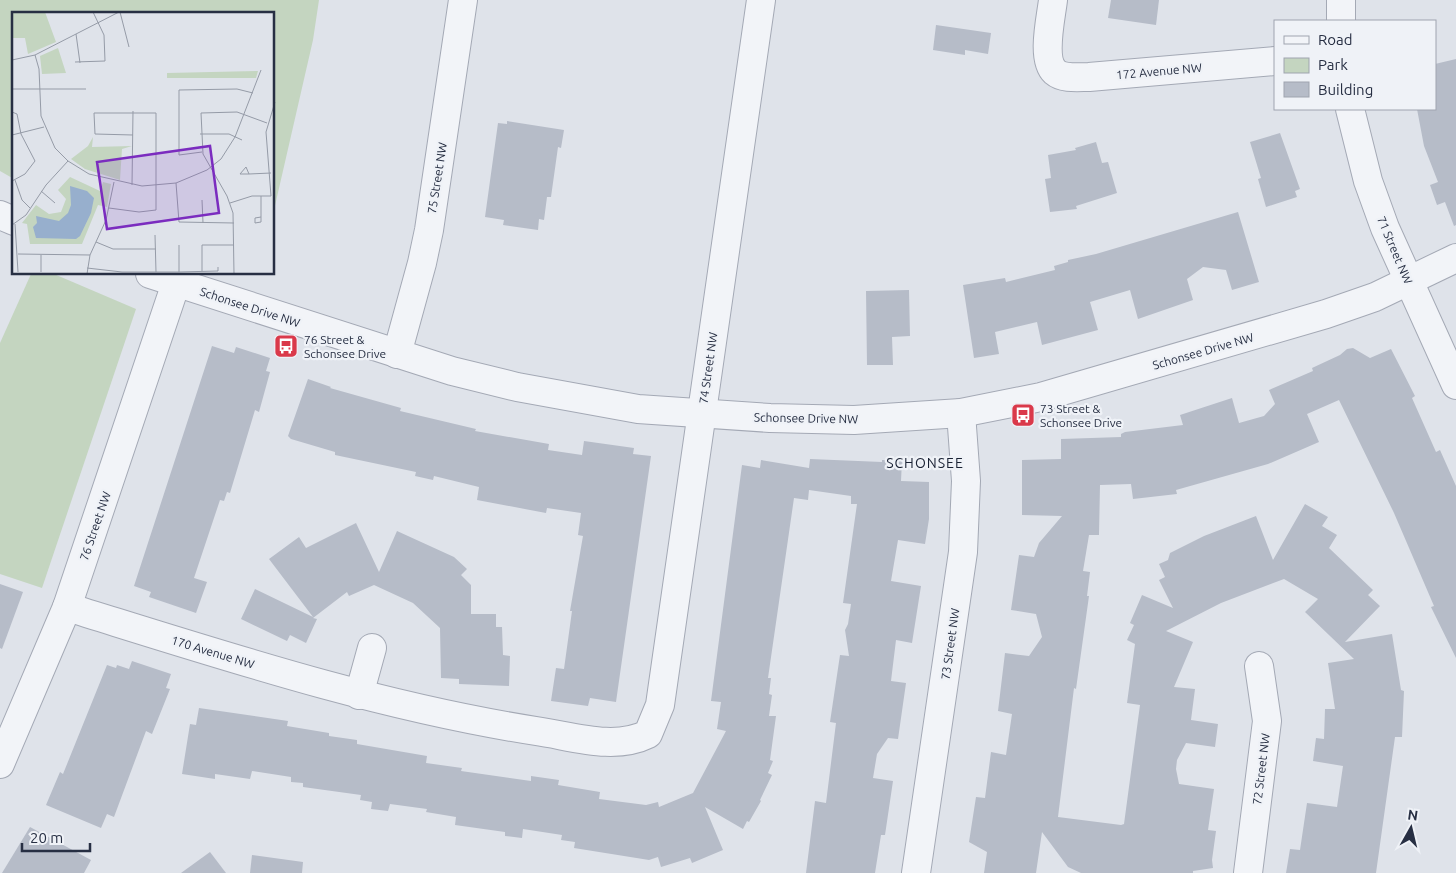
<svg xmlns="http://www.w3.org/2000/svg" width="1456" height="873" font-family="Ubuntu,sans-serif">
	<rect width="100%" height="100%" fill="#dfe3ea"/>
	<g fill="#c4d5c0">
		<polygon points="0,0 319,0 313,40 274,210 274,14 14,14 14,179 0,171"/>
		<polygon points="31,274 54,274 136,309 42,588 0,574 0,343"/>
	</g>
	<g fill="#b6bcc8">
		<polygon points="1111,0 1159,0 1156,25 1108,18"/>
		<polygon points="936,25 991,33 988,54 965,50 965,55 933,50"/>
		<polygon points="1456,59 1456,225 1454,226 1445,202 1437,205 1430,185 1438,182 1424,146 1417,109 1435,109 1435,64"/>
		<polygon points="507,121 564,130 561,148 558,147 551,197 547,197 544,220 539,219 538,230 503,225 504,220 485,217 498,123 507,124"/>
		<polygon points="1280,133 1300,189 1295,191 1297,197 1266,207 1258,179 1261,178 1250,142"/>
		<polygon points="1096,142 1102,163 1108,162 1117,193 1076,206 1077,209 1050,212 1045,179 1051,178 1048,155 1076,150 1075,148"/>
		<polygon points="1238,212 1259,282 1232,290 1226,270 1203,267 1187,279 1193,300 1138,319 1130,290 1090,302 1098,330 1042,345 1037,322 995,332 999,354 974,358 963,285 1005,278 1006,282 1055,270 1054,266 1068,262 1068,260 1096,254"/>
		<polygon points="909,290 910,336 892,337 893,365 867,365 866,291"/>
		<polygon points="212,346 234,353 236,347 270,358 266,371 270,372 259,412 255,410 230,493 227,492 224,501 220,500 194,578 207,582 196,613 149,597 151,592 134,586"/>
		<polygon points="1353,348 1370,358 1391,349 1415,396 1412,398 1436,452 1440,450 1456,486 1456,658 1431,607 1434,606 1394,513 1339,400 1307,414 1319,442 1268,464 1176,490 1177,494 1133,499 1131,484 1100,485 1099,535 1089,535 1083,571 1090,572 1087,596 1089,596 1076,689 1074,688 1058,817 1121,825 1124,824 1140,705 1127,703 1135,644 1127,640 1134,625 1130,623 1142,595 1173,608 1159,580 1165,577 1159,564 1168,560 1170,553 1204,536 1256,516 1273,560 1305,504 1328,517 1322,526 1337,535 1329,548 1373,590 1368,595 1380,606 1345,642 1392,634 1401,690 1404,691 1402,737 1395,737 1376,873 1286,873 1290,849 1300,850 1307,803 1337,807 1343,766 1313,761 1316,738 1324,739 1325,709 1335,709 1328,663 1354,659 1305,612 1318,599 1284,579 1221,603 1166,631 1193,642 1174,687 1195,689 1191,720 1218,724 1215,747 1186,743 1177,760 1176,769 1179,784 1214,789 1208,830 1216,831 1212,860 1213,868 1193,871 1193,873 1081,873 1068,867 1042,832 1036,873 984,873 987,852 969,842 976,797 985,798 991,752 1006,755 1012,714 998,711 1005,653 1029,656 1042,637 1036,614 1011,610 1019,555 1034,557 1039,543 1062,516 1022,515 1022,460 1061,459 1061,439 1121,437 1121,434 1125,432 1183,425 1180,415 1232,398 1239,423 1264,416 1275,404 1269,390 1313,371 1312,368 1340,355 1347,349"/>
		<polygon points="308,379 331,387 330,388 401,408 400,411 476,429 475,431 549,444 548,450 582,455 584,441 634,448 633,454 651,456 616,702 590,698 588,706 551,701 556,668 564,669 572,611 570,611 583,536 578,535 581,513 547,508 546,513 477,500 479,487 434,476 433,480 415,476 416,472 335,455 335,452 291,439 288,436"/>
		<polygon points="810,459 882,462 882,460 902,460 901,481 929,482 929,519 925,544 898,540 891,581 921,586 912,643 896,640 891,681 906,683 898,739 888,738 877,754 873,778 893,781 885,835 881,835 875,873 806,873 815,801 826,803 836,723 830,722 840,655 849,656 845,630 848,624 851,604 843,603 857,504 851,504 851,496 809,490 808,500 794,498 768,678 771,678 769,694 772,695 769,716 776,716 770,760 773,761 768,773 772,775 760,800 761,801 749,822 747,821 743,829 705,807 723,850 692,863 690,858 661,867 658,857 649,860 574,848 575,842 561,840 562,835 523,829 522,838 505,836 505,832 455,825 456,817 426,812 427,809 390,804 388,811 371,809 372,802 360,800 361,795 303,787 303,783 291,782 291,777 252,771 250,779 215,774 215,779 182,774 190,724 196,725 199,708 288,721 287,726 329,733 329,736 357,740 357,744 427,756 426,763 462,768 461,771 531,781 531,776 559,780 558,785 600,792 599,799 646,805 658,802 659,807 693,793 726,731 717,729 721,702 711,701 742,465 760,468 761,460 809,468"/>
		<polygon points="356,523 379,572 397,531 454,557 467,569 461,575 471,585 471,614 496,614 496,627 502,627 503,655 510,656 509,686 459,684 459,679 441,678 440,628 413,603 374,585 349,596 347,592 313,618 317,619 306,643 290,635 287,641 241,619 255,589 313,617 269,559 299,537 306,548"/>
		<polygon points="0,584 23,592 2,649 0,648"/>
		<polygon points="132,661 171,674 166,688 170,689 152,734 146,731 114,817 107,814 101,828 46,805 60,772 63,774 107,665 116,668 117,665 129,669"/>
		<polygon points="30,827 91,860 84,873 2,873"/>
		<polygon points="210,852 226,873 181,873"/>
		<polygon points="252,855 303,862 302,873 250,873"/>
	</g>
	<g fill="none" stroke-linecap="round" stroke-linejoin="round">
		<g stroke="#a4a9b5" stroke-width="30">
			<g id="minor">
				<path d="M1053,0C1051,18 1041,59 1055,72C1063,79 1079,77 1089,77L1275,61"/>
				<polyline points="1341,0 1341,21"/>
				<polyline points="1350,109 1368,181 1385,228 1456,385"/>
				<polyline points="0,215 14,221"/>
				<polyline points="150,274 452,371 517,387 638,409 770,418 854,420 961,413 1041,397 1326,314 1375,297 1456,258"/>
				<polyline points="397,354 422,263 429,230 463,0"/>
				<path d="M67,607C222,655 376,706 536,731C572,736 614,751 648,734L660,705L761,0"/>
				<polyline points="359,695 372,648"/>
				<polyline points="0,764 67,607 176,283"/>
				<polyline points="916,873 963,552 966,481 961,413"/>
				<polyline points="1248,873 1267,721 1259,666"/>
			</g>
		</g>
		<use href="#minor" stroke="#f2f4f8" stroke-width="28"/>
	</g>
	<defs>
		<g id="bus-square" transform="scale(1.25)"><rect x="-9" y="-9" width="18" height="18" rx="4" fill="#da394a" stroke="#eff2f7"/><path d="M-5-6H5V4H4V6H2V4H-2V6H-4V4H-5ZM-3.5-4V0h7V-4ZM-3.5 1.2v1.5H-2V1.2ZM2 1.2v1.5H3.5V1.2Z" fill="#fff"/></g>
	</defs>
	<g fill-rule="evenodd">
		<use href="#bus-square" x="286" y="346"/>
		<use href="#bus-square" x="1023" y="415"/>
	</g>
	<g text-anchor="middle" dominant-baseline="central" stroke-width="4.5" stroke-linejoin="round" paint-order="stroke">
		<g font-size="12" fill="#272f43" stroke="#eff2f7">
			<text transform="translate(1159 71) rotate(-5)">172 Avenue NW</text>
			<text transform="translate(437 178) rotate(-81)">75 Street NW</text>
			<text transform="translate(1395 250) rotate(67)">71 Street NW</text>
			<text transform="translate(250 307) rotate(18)">Schonsee Drive NW</text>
			<text transform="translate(1203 351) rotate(-16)">Schonsee Drive NW</text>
			<text transform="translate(708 368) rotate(-82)">74 Street NW</text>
			<text transform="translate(806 418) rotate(1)">Schonsee Drive NW</text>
			<text transform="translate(95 526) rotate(-71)">76 Street NW</text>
			<text transform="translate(950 644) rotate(-82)">73 Street NW</text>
			<text transform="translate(213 652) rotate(17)">170 Avenue NW</text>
			<text transform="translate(1261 769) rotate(-83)">72 Street NW</text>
		</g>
		<g font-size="12" fill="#272f43" stroke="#eff2f7" text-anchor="start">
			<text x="304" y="339">76 Street &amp;<tspan x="304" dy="14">Schonsee Drive</tspan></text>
			<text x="1040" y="408">73 Street &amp;<tspan x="1040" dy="14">Schonsee Drive</tspan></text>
		</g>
		<g font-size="14" letter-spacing="1" fill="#192133" stroke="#eff2f7">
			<text x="925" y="463">SCHONSEE</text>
		</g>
	</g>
	<g transform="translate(12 12)">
		<rect width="262" height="262" fill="#dfe3ea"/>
		<path d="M0,0H33L44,30L16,42L13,26H0ZM46,36L54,61L30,62L28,44ZM246,59L244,66H155V61ZM81,125L80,135L120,134L110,137L108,168L73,157L59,147L76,134ZM58,165L88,179L91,170L99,172L95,195L86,193L70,232H18L15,212L10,211L24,193L37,202L49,200L54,187L46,178Z" fill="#c4d5c0"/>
		<path d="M58,174L75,179L82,186L79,201L68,224L64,227L24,226L21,215L25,211L24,204L47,209L56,201L59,193Z" fill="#97afcd"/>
		<path fill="none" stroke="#959ba7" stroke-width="1" d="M108,0L117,35M64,22L68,51M23,43L27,57L29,104L43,136L56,149L77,162L130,174L164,171L195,158L209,147L223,125L249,58M0,48L23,43L107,0M63,50L93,49L92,23L81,0M0,77H74M0,100L5,102L9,122L23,149L13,162L0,169M188,122H217L230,128M0,123L32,115M190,140L167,143V78L225,77L241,81M237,162H228L234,155L237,162L259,161M3,168L10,188L18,196M164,171L167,210L222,211M120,173L121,99M29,179L43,191M249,184V210L243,211V206L249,205M190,188L191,211M218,191L240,184H259L254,120L263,90M97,196L127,200L144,198V101H82L83,122L121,123M3,212L6,260M0,213L14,203L34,173L56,149M143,223L144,260M84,230L101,237H144M167,233V260M6,242L78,243M29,243V260M75,256L110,260H167L206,259V255M190,259V233H222M75,262L78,243L94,208L102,170M222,262L221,201L215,184L191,142L189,101L225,100L255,111"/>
		<path fill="#7b2cbf" fill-opacity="0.15" stroke="#7b2cbf" stroke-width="2.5" d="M198,134L207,201L95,217L85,150Z"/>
		<rect width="262" height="262" fill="none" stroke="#272f43" stroke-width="2.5"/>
	</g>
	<rect x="1274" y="20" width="162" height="90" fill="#eff2f7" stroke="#9fa4af"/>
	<rect x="1284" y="36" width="25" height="8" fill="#f2f4f8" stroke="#9fa4af"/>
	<text x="1318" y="45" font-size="15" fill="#272f43">Road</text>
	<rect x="1284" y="58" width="25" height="15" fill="#c4d5c0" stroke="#9fa4af"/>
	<text x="1318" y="70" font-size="15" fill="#272f43">Park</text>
	<rect x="1284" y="82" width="25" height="15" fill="#b6bcc8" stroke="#9fa4af"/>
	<text x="1318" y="95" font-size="15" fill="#272f43">Building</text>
	<g transform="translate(1411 828) rotate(8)" stroke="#eff2f7" stroke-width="4" paint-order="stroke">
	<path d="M0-4L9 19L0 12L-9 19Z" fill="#272f43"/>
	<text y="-8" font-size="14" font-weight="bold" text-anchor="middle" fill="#272f43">N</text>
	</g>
	<path d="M22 843v8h68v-8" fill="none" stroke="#272f43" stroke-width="2.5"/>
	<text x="30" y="843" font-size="15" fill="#272f43" stroke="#eff2f7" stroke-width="4" paint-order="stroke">20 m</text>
</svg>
